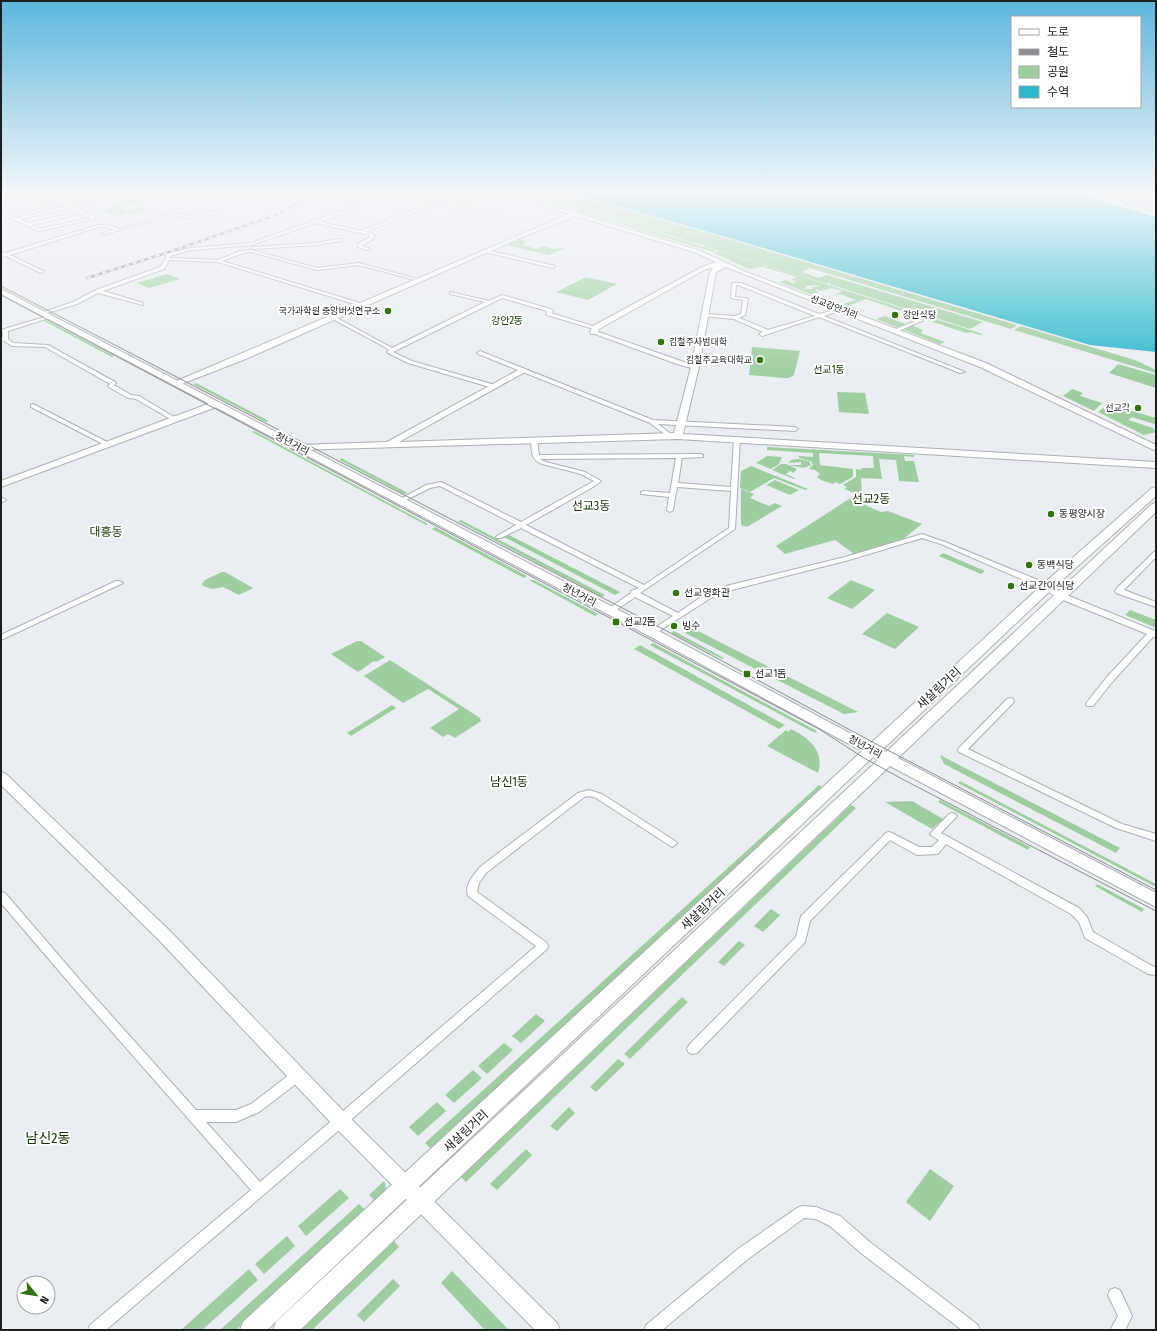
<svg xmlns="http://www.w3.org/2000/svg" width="1157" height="1331" font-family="'Fira Sans Condensed','Noto Sans KR',sans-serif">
	<rect width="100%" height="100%" fill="#eaedf2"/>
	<g fill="#9ecea0">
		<polygon points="520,192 549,193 545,195 556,198 563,196 548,192 562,192 723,237 720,239 725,238 1017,325 1011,329 807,267 809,269 802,272 819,278 827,275 983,322 970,329 829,284 831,281 827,284 704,246 705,244 702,245"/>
		<path d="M144,197L149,199L134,203L136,204L120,207C127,214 135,208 141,207L148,210L115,217L100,210L126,203L123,200H131Z"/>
		<polygon points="579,210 702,246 718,251 713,252 576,211"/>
		<polygon points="519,239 525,240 523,242 527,243 522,245 537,249 543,246 552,249 565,248 549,255 506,245"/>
		<polygon points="719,251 767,266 749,269 714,253"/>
		<path d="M768,266L930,317L925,319L866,299L845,307L823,299L832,297L828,299L843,304L855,300L840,294L832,296L843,291L831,288L825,290L821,287L824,290L821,291L816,289V291L820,292L811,294L779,282L786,280L808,291L804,289H813L812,287H820L814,285L806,286V288C802,290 797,287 794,284L793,283L797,281L791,280L797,277L764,267Z"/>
		<polygon points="167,274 180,279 149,288 137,283"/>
		<polygon points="586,277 617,284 588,300 556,292"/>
		<polygon points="885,316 908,325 899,328 876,319"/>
		<polygon points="932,318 983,334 980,335 970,332 966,333 927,320"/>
		<polygon points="46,320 114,356 112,357 44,321"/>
		<polygon points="911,325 923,330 921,331 922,332 920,333 945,342 940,344 902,329"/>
		<polygon points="1021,326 1135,360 1156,370 1156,373 1014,330"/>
		<polygon points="752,347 800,351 794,375 789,378 784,378 749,375"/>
		<polygon points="1118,364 1156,375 1156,388 1109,373"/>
		<polygon points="196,383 269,421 266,422 193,384"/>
		<polygon points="1072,389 1083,393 1080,396 1102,403 1094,411 1063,396"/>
		<polygon points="837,392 865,393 869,414 839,412"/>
		<polygon points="1108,404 1156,418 1156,422 1154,424 1132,417 1128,420 1153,428 1156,432 1144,435 1098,412"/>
		<polygon points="254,431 428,524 426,525 252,432"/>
		<polygon points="767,447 914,455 914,457 904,456 905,461 914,461 919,482 899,481 896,460 879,459 882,479 861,478 862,493 852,500 855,501 860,498 866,498 867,506 881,512 888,511 922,524 903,539 854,554 835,540 785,554 776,546 857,494 844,489 847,487 843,485 856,477 856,469 861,470 861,468 874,468 873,456 819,453 820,465 853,469 853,477 840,484 836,482 833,484 821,480 817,477 820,474 815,470 809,469 813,465 811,461 799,458 799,456 813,457 813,453 767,450"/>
		<polygon points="767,456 782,457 779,464 771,469 756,463"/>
		<polygon points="341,458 408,493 404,494 340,460"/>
		<polygon points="798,459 809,461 811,465 804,468 788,465 801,465 801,462 788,463 791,460"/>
		<polygon points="781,464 786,464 797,469 793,473 790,471 786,474 795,478 794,479 772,470"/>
		<polygon points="751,466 808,489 805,490 774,478 750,492 740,488 741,471"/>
		<polygon points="775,480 799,490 790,495 766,485"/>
		<polygon points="741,489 754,494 750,498 769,506 775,503 782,506 747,527 741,525"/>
		<polygon points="461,520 605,595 602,597 458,521"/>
		<polygon points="435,527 527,576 524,578 432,529"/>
		<polygon points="509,535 620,592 615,595 504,537"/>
		<polygon points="943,553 985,571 981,574 939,556"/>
		<polygon points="222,572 225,572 253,588 239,595 223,587 212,589 203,586 202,584 205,580"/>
		<polygon points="529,580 534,580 598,614 595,616"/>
		<polygon points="851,580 875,590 852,609 827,598"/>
		<polygon points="1130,610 1156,620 1156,628 1125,615"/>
		<polygon points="887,613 919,627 895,649 862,634"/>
		<polygon points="692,628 858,712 844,714 685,633"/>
		<polygon points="674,631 724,658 722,659 671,633"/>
		<polygon points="357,641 361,641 385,657 376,662 374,661 358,672 331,654"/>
		<polygon points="653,643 817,731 815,733 650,645"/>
		<polygon points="640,645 785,725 779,729 634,649"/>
		<polygon points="390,660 480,718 481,721 455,738 448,734 443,737 430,728 459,709 428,689 403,703 364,676"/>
		<polygon points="392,705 396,708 351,736 347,733"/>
		<path d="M791,729C809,738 825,751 818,773L767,746L786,730L788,732Z"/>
		<polygon points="940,755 1120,848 1116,853 944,764"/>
		<polygon points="960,781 1156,884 1156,887 958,783"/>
		<polygon points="819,785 825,789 432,1150 425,1143"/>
		<polygon points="940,800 1030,847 1028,850 938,802"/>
		<polygon points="912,801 943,819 932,829 885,802"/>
		<polygon points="851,805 856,808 466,1182 461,1177"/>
		<polygon points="1097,884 1144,909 1142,912 1095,886"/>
		<polygon points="771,909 780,915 763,932 754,926"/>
		<polygon points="739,941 745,945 724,966 718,962"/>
		<polygon points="682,997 688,1002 630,1059 624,1054"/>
		<polygon points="536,1014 545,1021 521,1043 512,1036"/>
		<polygon points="504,1043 513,1050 487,1074 478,1066"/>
		<polygon points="618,1059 625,1064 596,1092 590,1087"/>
		<polygon points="473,1070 482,1078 454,1103 445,1095"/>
		<polygon points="437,1102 446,1111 418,1136 409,1127"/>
		<polygon points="569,1107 575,1113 557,1131 550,1126"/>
		<polygon points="526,1149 532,1155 497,1190 490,1184"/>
		<polygon points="930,1169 954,1186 930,1221 906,1202"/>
		<path d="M384,1181C389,1190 382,1196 376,1202L369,1195Z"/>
		<polygon points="340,1189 349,1198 306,1236 298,1226"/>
		<polygon points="359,1204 366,1211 236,1330 220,1330"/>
		<polygon points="287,1236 295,1246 264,1274 255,1264"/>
		<polygon points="394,1241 399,1247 312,1330 301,1330"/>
		<polygon points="249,1269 258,1280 202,1330 181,1330"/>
		<polygon points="452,1271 509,1330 485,1330 441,1283"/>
		<polygon points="393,1279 400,1286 364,1322 357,1315"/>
	</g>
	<polygon fill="#2bb8cc" points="567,192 1072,192 1156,217 1156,352 1090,345 723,236"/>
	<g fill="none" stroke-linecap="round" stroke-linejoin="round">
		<g stroke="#adb0b5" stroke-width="2">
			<g id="street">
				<path d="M45,192H47L63,200L100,192H106L66,202L73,206L114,197L116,198L76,207L95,217V219L39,231L1,214V211L6,213L58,201L45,194ZM61,203L69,206L16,218L9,214ZM72,208L79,212L28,223L20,219ZM82,213L90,218L39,229L32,225Z"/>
				<polygon points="340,192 345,192 317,202 314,201"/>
				<polygon points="364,192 368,192 350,200 358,203 358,208 320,222 361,231 452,195 442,192 447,192 458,195 440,203 460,208 470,205 496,211 494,212 470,207 460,210 436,204 365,232 371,233 375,236 373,239 363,245 362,246 369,248 369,250 367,250 358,247 359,243 370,237 369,235 315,223 252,245 191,250 170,256 170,258 218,260 240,251 251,250 317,268 359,263 421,280 419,281 359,265 317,270 251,252 243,253 222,261 363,304 363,305 361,306 218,262 169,260 164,269 103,291 143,303 143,305 98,293 77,304 43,314 41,313 73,302 96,290 160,267 166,259 166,254 191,248 251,243 355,206 355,205 345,200"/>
				<polygon points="372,192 401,192 392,195"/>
				<polygon points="1104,192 1108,192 1121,198 1156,209 1156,211 1119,200"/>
				<polygon points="217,211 218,213 190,218 170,215 103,235 102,235 102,233 114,230 107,227 98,227 10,255 43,271 43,272 41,273 6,256 1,257 1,252 6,253 98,225 107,225 119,229 170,213 190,216"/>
				<polygon points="339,239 341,239 341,241 315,245 254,249 252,248 254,247 315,243"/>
				<polygon points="486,250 555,266 555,267 553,268 484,252 484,251"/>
				<path d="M734,283H741L819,314L842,308V310L824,316L965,372L960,373L819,317L762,336L759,334L763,332L734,319L702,316V315L704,314L735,316L741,314L743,300L731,298L732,284ZM736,285H738L815,316L768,330L739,318L745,315L748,299L746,298L735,297Z"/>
				<polygon points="450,292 489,301 502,295 551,309 553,311 551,313 599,328 594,329 547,315 546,313 547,311 502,298 393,352 412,361 495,385 495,387 493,388 408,363 388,353 387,352 389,350 383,346 331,318 335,317 392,348 485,302 450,294"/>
				<polygon points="48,316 52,317 8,331 8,339 13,343 48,345 115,382 116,383 114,385 131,395 139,396 176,418 176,420 172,420 136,399 128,398 109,387 108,386 110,384 45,347 12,346 2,340 3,332 1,332 1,330"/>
				<polygon points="920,319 924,320 896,332 891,331"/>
				<polygon points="592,331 596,331 698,367 695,369 677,364 592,333"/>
				<polygon points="480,351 653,420 795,427 798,429 795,431 658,424 672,435 673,436 670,438 650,423 478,354 477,353"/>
				<polygon points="33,404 109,443 110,444 109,445 105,445 31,407 31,405"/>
				<path d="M737,437L740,439L735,529L640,593L678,613L708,592L730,585L845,557L922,534L945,542L1050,585L1064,594L1155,631L1156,632V637H1153L1113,681L1093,706H1087L1086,704L1087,702L1107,677L1147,634L1058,598L1044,589L941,544L922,538L849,560L736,589L714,596L653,635L649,633L650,631L673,616L635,597L612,613H606L605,611L631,593V591L639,588L521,528L501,538H497L496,537L497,536L516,525L440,486L430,488L400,503L397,501L426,485L441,482L521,522L594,481L581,474L542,464C530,459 532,451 531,440L534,438L537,440L539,455L701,454L703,455V457L682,458L678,483L731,487L734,439ZM676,458L670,493L643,491L641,492V494L669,497L667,510L670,512L673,510L677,487L731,491L729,528L644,585L526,525L593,487L601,481L585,472L546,462L540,459Z"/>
				<polygon points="3,498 6,500 1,503 1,499"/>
				<polygon points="1156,551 1156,557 1124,590 1156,602 1156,607 1116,593 1115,591 1116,589 1154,552"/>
				<polygon points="116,581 119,581 123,583 1,640 1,635"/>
				<polygon points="1010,698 1013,699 1014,701 1013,703 968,749 1122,824 1156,834 1156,841 1116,828 959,752 958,750 959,748 1007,699"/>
				<path d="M589,790L602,794L675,841L677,843L675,845L672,847L669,845L596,798L589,796L584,797L486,873L479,883L477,892L547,943L548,946L547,949L345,1125L106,1330H88L90,1325L251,1190L77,992L1,903V892L5,893L85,986L196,1110H236L251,1104L293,1072L297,1071L301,1072L303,1076L301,1080L259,1112L236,1122H206L260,1182L536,946L468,896C464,885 474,875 480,867L578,793Z"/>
				<polygon points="952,813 955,814 957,816 941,833 1079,908 1087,917 1093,932 1154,967 1156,967 1156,975 1148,974 1085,938 1079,922 1071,914 946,844 938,854 917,855 890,840 810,921 805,942 697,1053 693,1054 689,1053 687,1049 689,1045 796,937 801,916 886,833 889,832 892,833 919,847 932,847 939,840 932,836 930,834 949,814"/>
				<polygon points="802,1206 816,1207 840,1216 871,1243 978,1325 980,1330 962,1330 861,1253 830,1226 816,1219 804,1218 748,1259 662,1330 644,1330 646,1325 738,1249 797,1208"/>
				<polygon points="1115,1288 1120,1290 1132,1316 1125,1330 1110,1330 1118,1316 1108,1295 1110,1290"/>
			</g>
		</g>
		<g stroke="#adb0b5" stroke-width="2">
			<g id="secondary">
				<polygon points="47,192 57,192 1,205 1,201"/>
				<polygon points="499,192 507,192 698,250 746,272 986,363 1156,445 1156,451 980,367 726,267 716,272 699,367 683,434 1156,462 1156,468 678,439 296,450 294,448 296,446 299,445 387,442 522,368 526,370 525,372 399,442 674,433 691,367 710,272 713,268 706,269 599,329 597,334 591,334 590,332 593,326 702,267 716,262 694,252 575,216 520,238 248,358 179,385 173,385 172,383 569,214"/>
				<polygon points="1108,192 1118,192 1156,199 1156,203"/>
				<polygon points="216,401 220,404 219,406 1,487 1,481"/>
				<polygon points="1,772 6,774 170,931 347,1115 557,1323 560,1330 535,1330 335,1127 158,939 1,785"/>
			</g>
		</g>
		<g stroke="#adb0b5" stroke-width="2">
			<polygon id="primary" points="1,289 657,630 870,744 1043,584 1152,488 1156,487 1156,496 1051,590 882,750 886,752 1152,504 1156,503 1156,512 898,758 1156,893 1156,907 890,766 300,1330 273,1330 276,1322 878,760 873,757 267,1330 240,1330 243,1322 862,751 649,636 1,294"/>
		</g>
		<use href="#street" fill="#fff" fill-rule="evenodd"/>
		<use href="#secondary" fill="#fff" fill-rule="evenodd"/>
		<use href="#primary" fill="#fff" fill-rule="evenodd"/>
		<g stroke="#8b8d91" stroke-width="1">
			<polyline points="1,286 661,628 878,745 1156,890"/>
			<polyline points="1,295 819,729 864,758 904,780 1156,911"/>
		</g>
		<g stroke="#8b8d91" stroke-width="2.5">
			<polyline id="rail" points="87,278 166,253 276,215 297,203 306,192"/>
		</g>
		<use href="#rail" stroke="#fff" stroke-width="1.5" stroke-dasharray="4" stroke-linecap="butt"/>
	</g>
	<linearGradient id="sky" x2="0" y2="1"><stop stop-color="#5cb6dd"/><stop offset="0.51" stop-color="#f6f7f9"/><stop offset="1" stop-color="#f6f7f9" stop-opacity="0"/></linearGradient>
	<rect width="1157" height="378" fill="url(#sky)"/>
	<g fill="#32730e" stroke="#fff" stroke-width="1.5">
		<circle cx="388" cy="311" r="4"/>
		<circle cx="895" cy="315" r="4"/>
		<circle cx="661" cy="342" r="4"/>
		<circle cx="760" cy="360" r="4"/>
		<circle cx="1138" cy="408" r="4"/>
		<circle cx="1051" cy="514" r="4"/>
		<circle cx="1029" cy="565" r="4"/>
		<circle cx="1011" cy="586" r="4"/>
		<circle cx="676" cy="593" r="4"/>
		<rect x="612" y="618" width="8" height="8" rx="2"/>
		<circle cx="674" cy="626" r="4"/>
		<rect x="743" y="670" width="8" height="8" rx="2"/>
	</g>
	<g text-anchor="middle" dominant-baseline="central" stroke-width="4" stroke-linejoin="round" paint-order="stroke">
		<g font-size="9" fill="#1c1d1f" stroke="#fff">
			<text transform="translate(834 307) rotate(21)">선교강안거리</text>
		</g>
		<g font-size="9" fill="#1c1d1f" stroke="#fff" text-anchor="end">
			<text x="380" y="311">국가과학원 중앙버섯연구소</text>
			<text x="903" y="315" text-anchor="start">강안식당</text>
			<text x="669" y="342" text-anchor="start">김철주사범대학</text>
			<text x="752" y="360">김철주교육대학교</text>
			<text x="1130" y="408">선교각</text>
		</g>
		<g font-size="10" fill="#143305" stroke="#fff">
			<text x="507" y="321">강안2동</text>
			<text x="829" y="370">선교1동</text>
		</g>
		<g font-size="10" fill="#1c1d1f" stroke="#fff">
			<text transform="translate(292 444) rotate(28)">청년거리</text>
			<text transform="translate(579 595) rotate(28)">청년거리</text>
			<text transform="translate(865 747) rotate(29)">청년거리</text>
		</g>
		<g font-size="10" fill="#1c1d1f" stroke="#fff" text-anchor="start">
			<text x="1059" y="514">동평양시장</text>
			<text x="1037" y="565">동백식당</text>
			<text x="1019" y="586">선교간이식당</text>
			<text x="684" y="593">선교영화관</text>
			<text x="624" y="622">선교2돔</text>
			<text x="682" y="626">빙수</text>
			<text x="755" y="674">선교1돔</text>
		</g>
		<g font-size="12" fill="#143305" stroke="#fff">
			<text x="871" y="499">선교2동</text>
			<text x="591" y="506">선교3동</text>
			<text x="106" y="532">대흥동</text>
			<text x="509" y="782">남신1동</text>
		</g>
		<g font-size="12" fill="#1c1d1f" stroke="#fff">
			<text transform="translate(939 688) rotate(-43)">새살림거리</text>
			<text transform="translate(703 909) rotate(-43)">새살림거리</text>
			<text transform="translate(466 1131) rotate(-43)">새살림거리</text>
		</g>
		<g font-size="14" fill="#143305" stroke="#fff">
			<text x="48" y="1138">남신2동</text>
		</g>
	</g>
	<rect width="1157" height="1331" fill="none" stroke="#1c1d1f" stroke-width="4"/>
	<rect x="1011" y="16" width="130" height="92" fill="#ffffff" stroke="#a4a5a5"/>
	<rect x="1019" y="29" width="20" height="6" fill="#ffffff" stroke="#a4a5a5"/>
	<text x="1047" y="36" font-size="12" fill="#1c1d1f">도로</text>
	<rect x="1019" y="49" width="20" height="6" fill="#8b8d91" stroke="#a4a5a5"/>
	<text x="1047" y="56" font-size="12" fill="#1c1d1f">철도</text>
	<rect x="1019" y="66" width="20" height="12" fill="#9ecea0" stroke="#a4a5a5"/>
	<text x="1047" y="76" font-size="12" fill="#1c1d1f">공원</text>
	<rect x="1019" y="86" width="20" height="12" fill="#2bb8cc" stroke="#a4a5a5"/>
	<text x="1047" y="96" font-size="12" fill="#1c1d1f">수역</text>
	<g transform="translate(36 1295) rotate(120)"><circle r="19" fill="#ffffff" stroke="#a4a5a5"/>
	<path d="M0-3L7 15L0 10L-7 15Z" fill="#32730e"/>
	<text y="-6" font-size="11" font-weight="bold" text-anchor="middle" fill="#1c1d1f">N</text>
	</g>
</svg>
